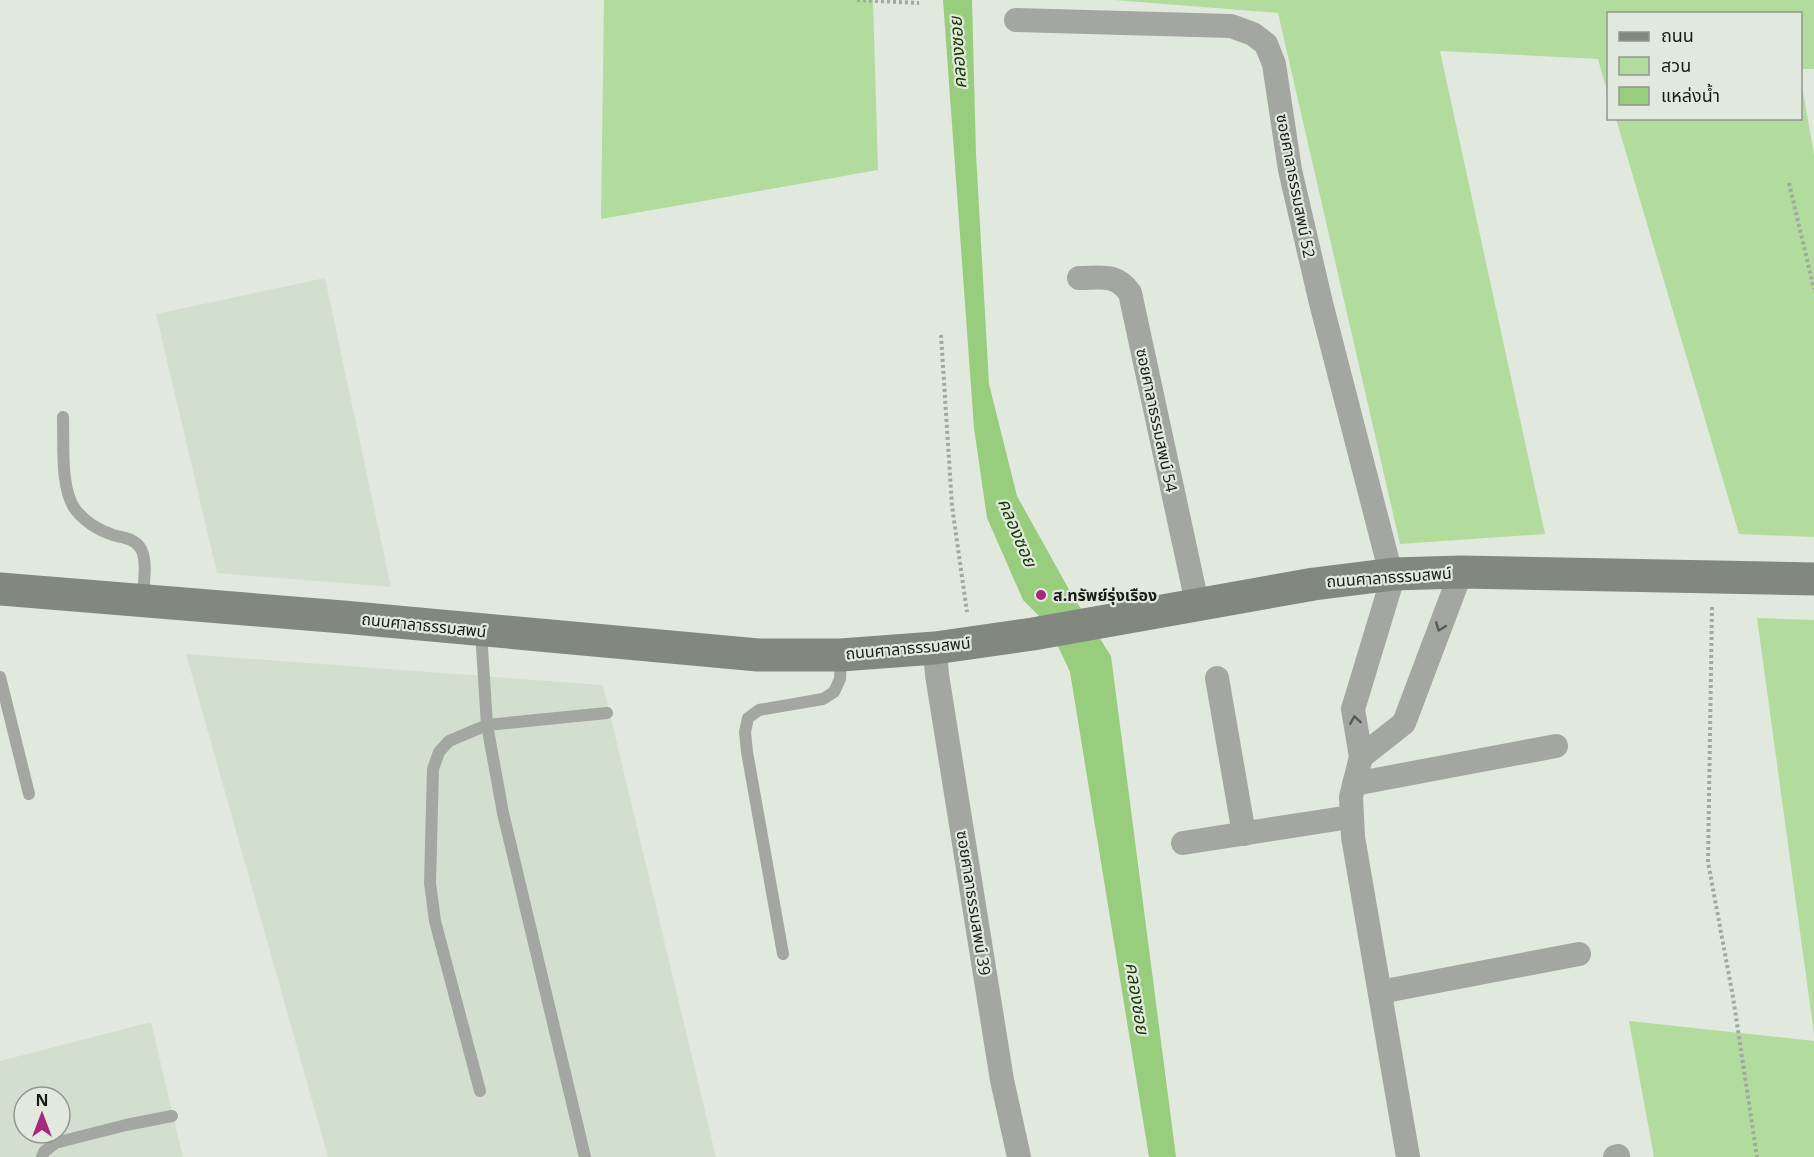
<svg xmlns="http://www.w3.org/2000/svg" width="1814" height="1157" font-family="'Open Sans','Noto Sans Thai',sans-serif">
	<rect width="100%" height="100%" fill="#e1e9de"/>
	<g fill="#d3dfce" fill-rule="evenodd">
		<polygon points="325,278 391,587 217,573 156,314"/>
		<polygon points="186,654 603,685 716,1157 328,1157"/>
		<path d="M151,1022L183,1157H0V1061ZM24,1097H60V1133H24Z"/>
	</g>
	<g fill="#b2dc9e">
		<polygon points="604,0 873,0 878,170 601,219"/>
		<polygon points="1114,0 1814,0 1814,69 1801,69 1800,14 1608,14 1608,95 1598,59 1440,51 1545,534 1400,544 1278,13"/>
		<polygon points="1801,80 1814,154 1814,537 1739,534 1616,119 1800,118"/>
		<polygon points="1757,618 1814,620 1814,1034"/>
		<polygon points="1629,1021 1814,1041 1814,1157 1654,1157"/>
	</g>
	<polygon fill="#99cd7e" points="943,0 972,0 976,154 989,384 1017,496 1071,593 1111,656 1176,1157 1149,1157 1070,672 1048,625 1023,600 987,518 974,428"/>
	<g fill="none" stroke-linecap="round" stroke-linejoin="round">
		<g stroke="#a2a89f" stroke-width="4" stroke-dasharray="3 3" stroke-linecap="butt">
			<polyline points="857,0 919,3"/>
			<polyline points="1789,183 1814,289"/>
			<polyline points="941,335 952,506 967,612"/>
			<polyline points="1712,607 1708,862 1733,997 1757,1157"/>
		</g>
		<g stroke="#a3a6a1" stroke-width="12">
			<path d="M63,417C64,443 60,488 75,509C84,521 98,530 113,535C123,538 135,538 141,549C148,562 143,585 143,599"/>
			<polyline points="481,632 487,725 503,813 585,1157"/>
			<polyline points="0,677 29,794"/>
			<polyline points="783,954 747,752 745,732 748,718 759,710 823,699 834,692 840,679 841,656"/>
			<polyline points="480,1091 435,921 430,883 433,769 439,752 449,741 487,725 607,713"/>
			<polyline points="42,1157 44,1152 55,1143 126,1125 172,1116"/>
		</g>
		<g stroke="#a3a6a1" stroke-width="24">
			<polyline points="1016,20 1231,26 1253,34 1266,44 1274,64 1290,170 1321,303 1391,574"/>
			<path d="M1079,278C1101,278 1116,273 1130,293L1197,603"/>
			<polyline points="1394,574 1353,709 1361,757 1404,723 1461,572"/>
			<polyline points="935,648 937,675 1002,1080 1019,1157"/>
			<polyline points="1217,678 1244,834"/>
			<polyline points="1361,757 1351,797 1353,837 1408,1157"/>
			<polyline points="1354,784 1556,746"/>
			<polyline points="1183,843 1350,817"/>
			<polyline points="1380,992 1579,954"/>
			<polyline points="1615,1157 1618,1156"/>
		</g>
		<polyline stroke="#828780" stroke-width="33" points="0,589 343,617 758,655 841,655 935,648 1033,634 1314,584 1394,574 1461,572 1814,579"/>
	</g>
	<defs><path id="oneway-chevron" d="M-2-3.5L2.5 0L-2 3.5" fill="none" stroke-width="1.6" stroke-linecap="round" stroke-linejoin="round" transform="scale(1.5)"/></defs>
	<g stroke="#575a56">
		<use href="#oneway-chevron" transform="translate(1440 627) rotate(111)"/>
		<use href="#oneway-chevron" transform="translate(1355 720) rotate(-99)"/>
	</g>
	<circle fill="#a7297b" stroke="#e1e9de" stroke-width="2" cx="1041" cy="595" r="6"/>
	<g text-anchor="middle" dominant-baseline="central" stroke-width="4.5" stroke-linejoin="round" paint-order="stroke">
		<g font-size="16" fill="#191b18" stroke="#e1e9de">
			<text transform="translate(1296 186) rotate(79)">ซอยศาลาธรรมสพน์ 52</text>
			<text transform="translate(1157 420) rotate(78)">ซอยศาลาธรรมสพน์ 54</text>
			<text transform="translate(1389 577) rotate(-4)">ถนนศาลาธรรมสพน์</text>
			<text transform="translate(424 625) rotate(6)">ถนนศาลาธรรมสพน์</text>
			<text transform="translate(908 648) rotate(-5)">ถนนศาลาธรรมสพน์</text>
			<text transform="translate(974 903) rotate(81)">ซอยศาลาธรรมสพน์ 39</text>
		</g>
		<g font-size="16" font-weight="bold" fill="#191b18" stroke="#e1e9de" text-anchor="start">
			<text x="1053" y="595">ส.ทรัพย์รุ่งเรือง</text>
		</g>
		<g font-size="18" font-style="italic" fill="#173800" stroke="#e1e9de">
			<text transform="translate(957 53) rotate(-94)">คลองซอย</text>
			<text transform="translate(1018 532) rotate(67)">คลองซอย</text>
			<text transform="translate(1138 998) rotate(81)">คลองซอย</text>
		</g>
	</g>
	<rect x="1607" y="12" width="195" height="108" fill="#e1e9de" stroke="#91978f" stroke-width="1.5"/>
	<rect x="1619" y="32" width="30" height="9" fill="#828780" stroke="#91978f" stroke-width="1.5"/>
	<text x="1661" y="42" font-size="18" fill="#191b18">ถนน</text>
	<rect x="1619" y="57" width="30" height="18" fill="#b2dc9e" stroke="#91978f" stroke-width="1.5"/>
	<text x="1661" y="72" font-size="18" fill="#191b18">สวน</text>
	<rect x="1619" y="87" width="30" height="18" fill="#99cd7e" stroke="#91978f" stroke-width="1.5"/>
	<text x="1661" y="102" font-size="18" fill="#191b18">แหล่งน้ำ</text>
	<g transform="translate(42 1115)"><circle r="28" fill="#e1e9de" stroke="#91978f" stroke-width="1.5"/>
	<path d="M0-4.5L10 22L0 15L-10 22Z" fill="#a7297b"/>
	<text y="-9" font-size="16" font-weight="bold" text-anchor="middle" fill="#191b18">N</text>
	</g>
</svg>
